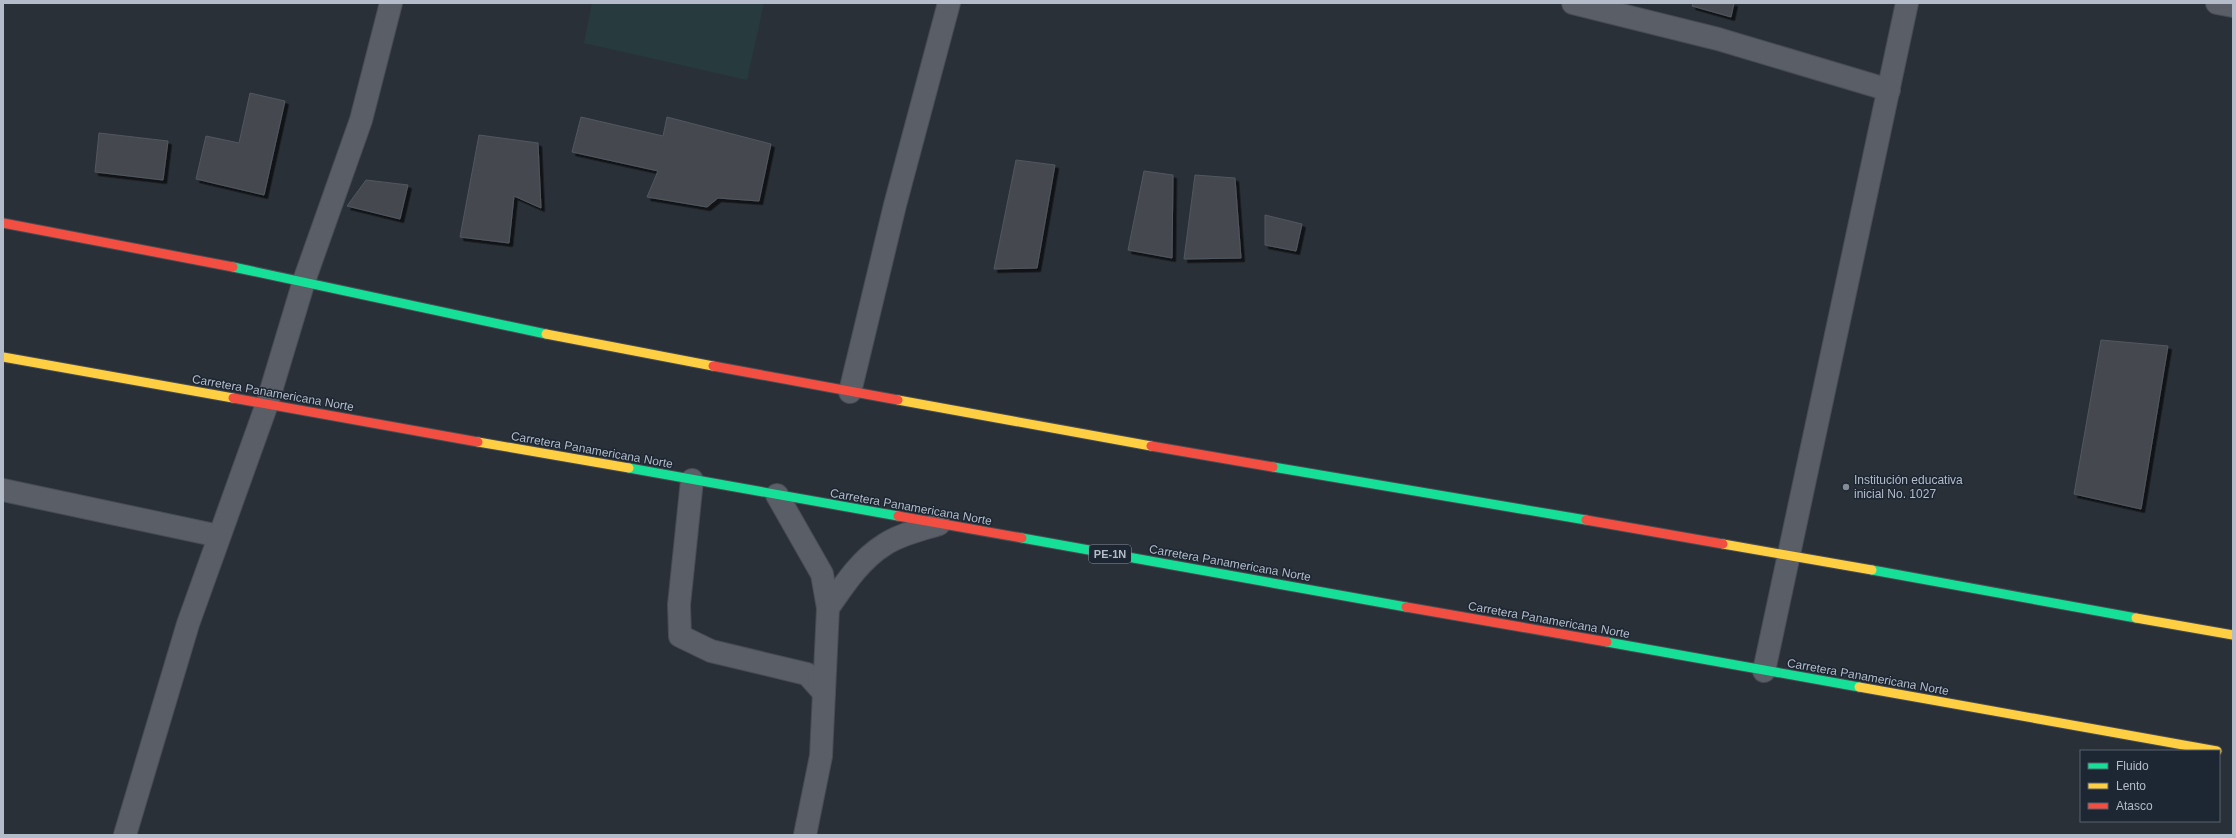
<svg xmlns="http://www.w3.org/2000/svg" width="2236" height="838" font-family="Helvetica,sans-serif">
	<defs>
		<filter id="shadow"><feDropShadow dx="3.5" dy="3.5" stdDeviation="0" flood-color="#0009"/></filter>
	</defs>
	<rect width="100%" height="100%" fill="#2a3038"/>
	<polygon fill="#273a3e" points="592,3 764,3 747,80 584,43"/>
	<g fill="#444950" stroke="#52575f" filter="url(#shadow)">
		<polygon points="1693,3 1734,3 1731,17 1692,6"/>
		<polygon points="250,93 285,101 264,195 196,179 206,136 239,143"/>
		<polygon points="581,117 663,136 667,117 771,144 759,201 718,198 707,207 647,197 658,171 572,152"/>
		<polygon points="99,133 168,141 163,180 95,172"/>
		<polygon points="479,135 538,143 541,208 514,196 509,243 460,237"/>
		<polygon points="1016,160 1055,165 1037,268 994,269"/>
		<polygon points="1144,171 1173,175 1172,258 1128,250"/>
		<polygon points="1195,175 1235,178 1241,258 1184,259"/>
		<polygon points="366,180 408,185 400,219 347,206"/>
		<polygon points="1265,215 1302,224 1296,251 1265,245"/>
		<polygon points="2101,340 2168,346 2141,509 2074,494"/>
	</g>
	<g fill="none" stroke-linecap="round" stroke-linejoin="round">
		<g stroke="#484c53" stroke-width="24">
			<g id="street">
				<polyline points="1573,3 1718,39 1889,90"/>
				<polyline points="2217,3 2233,6"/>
				<polyline points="850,392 895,205 949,3"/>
				<polyline points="692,480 679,605 680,636 711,651 807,674 824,693"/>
				<polyline points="3,490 219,536"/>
				<polyline points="777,495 822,574 828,608 821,756 805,835"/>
				<path d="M828,608C844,585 860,560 884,545C900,534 921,530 939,524"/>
				<polyline points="1764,671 1907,3"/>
				<polyline points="125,835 188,624 267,404 304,281 361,120 391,3"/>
			</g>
		</g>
		<g stroke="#484c53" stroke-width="11">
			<g id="fast">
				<polyline points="233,267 546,334"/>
				<polyline points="1273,467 1586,520"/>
				<polyline points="629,468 898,516"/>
				<polyline points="1022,538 1406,607"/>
				<polyline points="1872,570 2136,618"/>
				<polyline points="1607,642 1859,687"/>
			</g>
		</g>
		<g stroke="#484c53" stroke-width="11">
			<g id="slow">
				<polyline points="546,334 713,366"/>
				<polyline points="3,357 233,398"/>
				<polyline points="898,400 1151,446"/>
				<polyline points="478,442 629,468"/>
				<polyline points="1723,544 1872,570"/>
				<polyline points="2136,618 2233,635"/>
				<polyline points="1859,687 2217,751"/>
			</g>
		</g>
		<g stroke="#484c53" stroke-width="11">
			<g id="jam">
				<polyline points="3,223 233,267"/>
				<polyline points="713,366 898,400"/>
				<polyline points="233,398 478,442"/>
				<polyline points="1151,446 1273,467"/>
				<polyline points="898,516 1022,538"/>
				<polyline points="1586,520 1723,544"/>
				<polyline points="1406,607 1607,642"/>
			</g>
		</g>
		<use href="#street" stroke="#5a5e66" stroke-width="22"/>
		<use href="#fast" stroke="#16e098" stroke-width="9"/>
		<use href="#slow" stroke="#ffcf43" stroke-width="9"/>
		<use href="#jam" stroke="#f24e42" stroke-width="9"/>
	</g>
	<circle fill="#848b96" stroke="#1d2633" stroke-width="1.5" cx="1846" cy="487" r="4"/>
	<g text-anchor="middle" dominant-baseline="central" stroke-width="3" stroke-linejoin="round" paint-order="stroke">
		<rect fill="#1d2633" stroke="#878f9c" stroke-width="1" x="1089" y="545" width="42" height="18" rx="3"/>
		<g font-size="11" font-weight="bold" fill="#b4bcc9">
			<text x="1110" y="554">PE-1N</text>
		</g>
		<g font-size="12" fill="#b4bcc9" stroke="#1d2633">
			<text transform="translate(273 393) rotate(10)">Carretera Panamericana Norte</text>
			<text transform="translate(592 450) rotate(10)">Carretera Panamericana Norte</text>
			<text transform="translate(911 507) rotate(10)">Carretera Panamericana Norte</text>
			<text transform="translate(1230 563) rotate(10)">Carretera Panamericana Norte</text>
			<text transform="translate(1549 620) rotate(10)">Carretera Panamericana Norte</text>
			<text transform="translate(1868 677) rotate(10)">Carretera Panamericana Norte</text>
		</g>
		<g font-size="12" fill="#b4bcc9" stroke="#1d2633" text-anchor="start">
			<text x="1854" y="480">Institución educativa<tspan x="1854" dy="14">inicial No. 1027</tspan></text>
		</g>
	</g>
	<rect width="2236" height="838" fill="none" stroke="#b4bcc9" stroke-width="8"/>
	<rect x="2080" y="750" width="140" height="72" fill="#1d2633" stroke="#59626f"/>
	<rect x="2088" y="763" width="20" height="6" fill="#16e098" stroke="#59626f"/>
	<text x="2116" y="770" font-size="12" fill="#b4bcc9">Fluido</text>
	<rect x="2088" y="783" width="20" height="6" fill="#ffcf43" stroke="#59626f"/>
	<text x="2116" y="790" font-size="12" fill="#b4bcc9">Lento</text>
	<rect x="2088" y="803" width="20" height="6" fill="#f24e42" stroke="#59626f"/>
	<text x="2116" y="810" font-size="12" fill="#b4bcc9">Atasco</text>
</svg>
